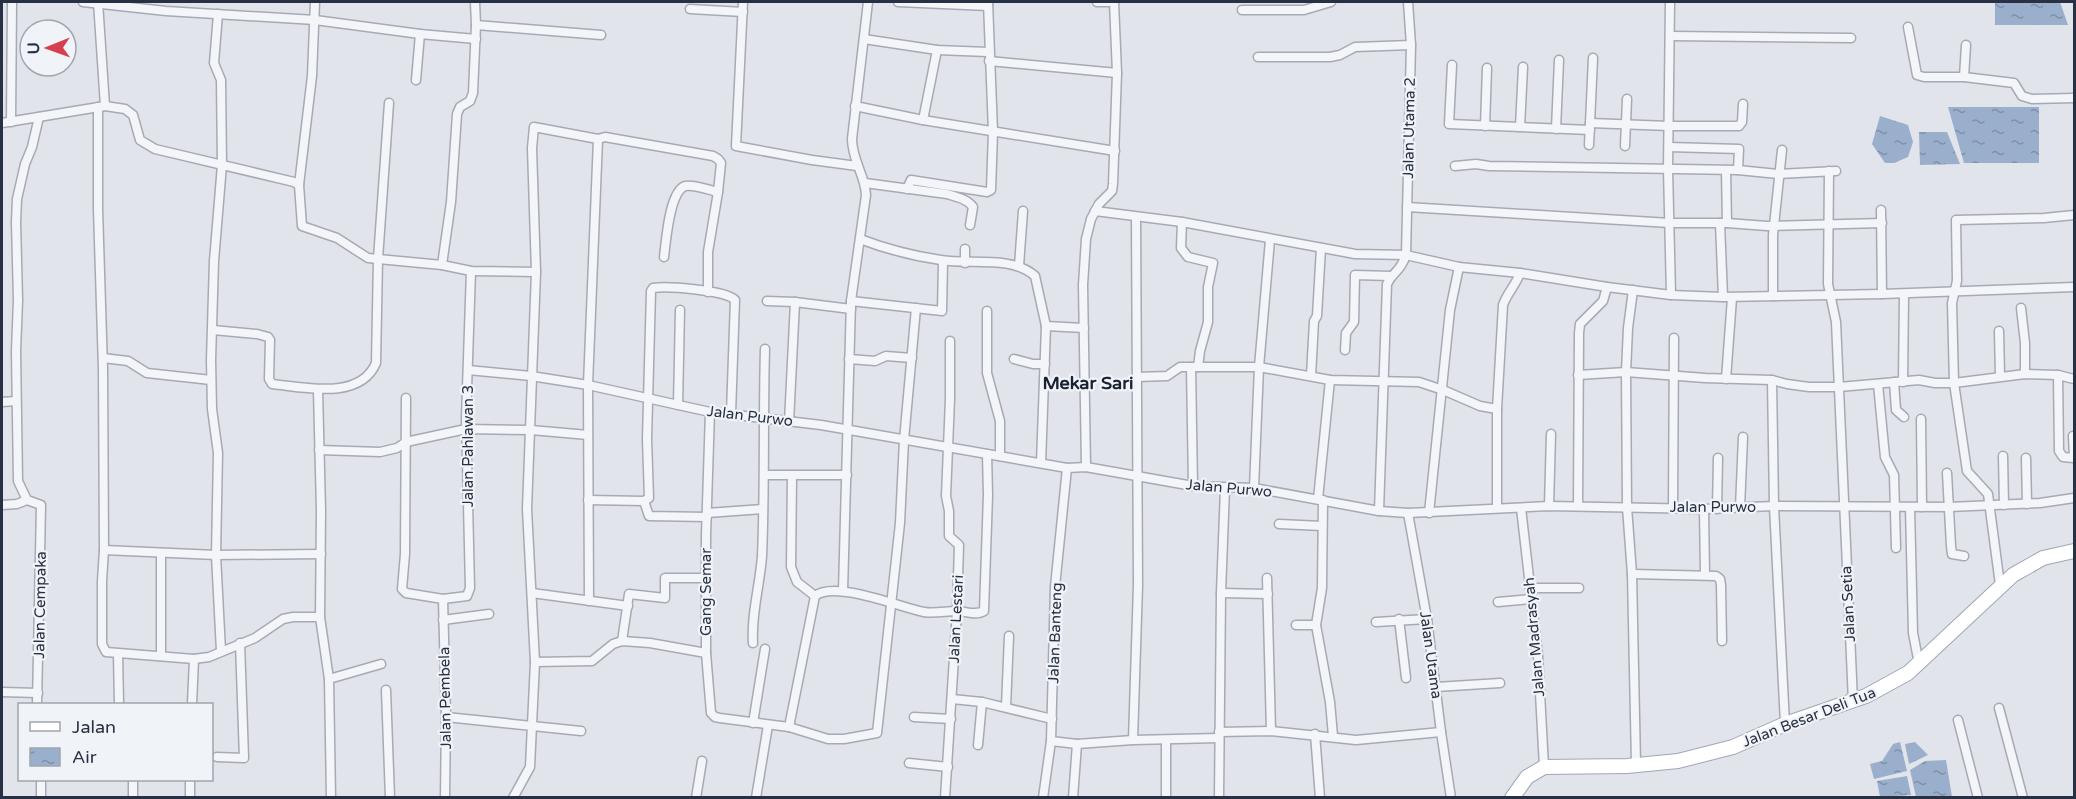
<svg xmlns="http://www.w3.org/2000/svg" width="2076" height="799" font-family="'Varela Round',sans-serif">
	<defs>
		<pattern id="water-ripples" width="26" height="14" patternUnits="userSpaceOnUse" patternTransform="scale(1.5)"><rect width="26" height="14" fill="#9aafcc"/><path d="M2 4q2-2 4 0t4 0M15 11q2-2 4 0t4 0" fill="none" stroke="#7e8fa7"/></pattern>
	</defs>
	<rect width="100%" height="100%" fill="#e1e4ea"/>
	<g fill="url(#water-ripples)">
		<polygon points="1995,2 2060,2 2068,25 1995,25"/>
		<polygon points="1948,107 2039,107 2039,163 1964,163"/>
		<polygon points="1880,116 1908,125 1913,142 1908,157 1894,163 1885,163 1872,144"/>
		<polygon points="1919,132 1947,132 1960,164 1920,165"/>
		<polygon points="1900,742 1907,771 1874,779 1870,764 1882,761 1893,744"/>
		<polygon points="1915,742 1928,755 1909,764 1905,744"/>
		<polygon points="1946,760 1952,797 1916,797 1910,770 1925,761"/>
		<polygon points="1907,776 1911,795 1880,797 1877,781"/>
	</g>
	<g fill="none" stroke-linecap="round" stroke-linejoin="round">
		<g stroke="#a6aab5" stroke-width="11">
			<g id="minor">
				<polyline points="83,2 166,11 315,20 420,34 476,39"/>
				<polyline points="98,2 105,106"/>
				<polyline points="315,2 312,76 299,185 302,226 337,238 368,258 442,265 471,271 536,272"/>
				<polyline points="743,2 736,146 812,160 857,166"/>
				<polyline points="898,2 988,6"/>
				<polyline points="1097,2 1114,2"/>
				<polyline points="1670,2 1668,169 1671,295"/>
				<polyline points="690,9 743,12"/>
				<polyline points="1242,10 1304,10 1331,2"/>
				<polyline points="218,14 214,63 221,80 222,165 214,261 211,360 212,409 218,453 216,555 221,651"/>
				<polyline points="476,25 601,35"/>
				<polyline points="1908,27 1917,75 1924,77 1964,77 2014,83 2022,96 2032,99 2074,98"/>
				<polyline points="1671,36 1851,38"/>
				<polyline points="864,39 937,50 988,52"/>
				<polyline points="1258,57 1330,57 1340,55 1355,47 1411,45"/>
				<polyline points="989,61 1117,73"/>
				<polyline points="1452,65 1449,124 1590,130"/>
				<polyline points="1964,77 1966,45"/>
				<polyline points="416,80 420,34"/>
				<polyline points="855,106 923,120 1115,151"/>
				<polyline points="98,107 98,209 103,369 104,550 216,555 321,554"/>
				<polyline points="923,120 937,50"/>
				<polyline points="11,122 12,2"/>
				<polyline points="2,123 105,106 125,109 133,115 140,140 155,149 294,182 299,185"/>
				<polyline points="1590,123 1669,126 1739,126 1742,122 1743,104"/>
				<polyline points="1485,126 1487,68"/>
				<polyline points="1520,127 1523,67"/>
				<polyline points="1556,129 1559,60"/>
				<polyline points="1589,145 1593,58"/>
				<polyline points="1625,146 1627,99"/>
				<polyline points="1669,147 1739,149 1738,170"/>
				<polyline points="1455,166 1476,164 1489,166 1738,170 1778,174 1836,171"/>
				<polyline points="1726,170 1727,223"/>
				<polyline points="1829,171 1828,284 1836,322 1853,701"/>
				<path d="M865,183L947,194C957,197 967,199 973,207L970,225"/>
				<polyline points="907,189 911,180 987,192 991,190 993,132 988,2"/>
				<polyline points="1407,207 1670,223 1727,223 1767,226 1882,223"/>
				<polyline points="1881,210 1882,294 2074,287"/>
				<polyline points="1095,211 1182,222 1355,254 1406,255 1459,267 1520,273 1607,287 1671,295 1723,297"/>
				<polyline points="1182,222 1181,248 1188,257 1213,263 1208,287 1208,322 1200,351 1198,367"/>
				<polyline points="1720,223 1723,297 1882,294"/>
				<path d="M860,239C886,249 913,256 941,260C971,265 1011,255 1035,276L1046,326L1041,463"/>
				<path d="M664,257C666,242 669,192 685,186C694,184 709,190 718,192"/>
				<polyline points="965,263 965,249"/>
				<polyline points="442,265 451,202 457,114 460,107 470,101 473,93 476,25 475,2"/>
				<polyline points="1019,266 1023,211"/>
				<polyline points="1633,290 1628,328 1626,372 1627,507 1632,574 1636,764"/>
				<polyline points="1773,296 1773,235 1782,150"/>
				<polyline points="767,301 795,302 851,309"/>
				<polyline points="851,301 942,311 943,261"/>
				<polyline points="2021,308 2025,343 2025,374"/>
				<polyline points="987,311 987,373 1000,421 1000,456"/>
				<polyline points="1046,326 1084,328"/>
				<path d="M213,330L257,334L268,337L270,340L269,379L272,384C303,387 360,401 376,363L378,259L389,103"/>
				<polyline points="1999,331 2000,376"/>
				<polyline points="1345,350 1346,333 1354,322 1355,275 1391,276"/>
				<polyline points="103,358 128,361 147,373 211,380"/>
				<polyline points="849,359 875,361 886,356 912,358"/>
				<polyline points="1014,359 1033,364 1045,364"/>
				<polyline points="1191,367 1193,486"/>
				<polyline points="468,370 531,376 588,385 710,412 821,425 1067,468 1086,467 1193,486 1254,488 1379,511 1408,513 1549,506 1704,509 1774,506 1949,507 2040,503 2074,498"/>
				<polyline points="1578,375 1626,372 1705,378 1772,380 1787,384 1809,387 1839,387 1919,380 1935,383 1954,383 2025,374 2058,375 2074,379"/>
				<polyline points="2058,375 2059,451 2063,457 2074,458"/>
				<polyline points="1311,376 1314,321 1317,316 1321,248"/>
				<polyline points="1137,377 1167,376 1180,367 1259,367 1330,380 1419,382 1443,390 1480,406 1497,409"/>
				<polyline points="1726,379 1732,298"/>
				<polyline points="1772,380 1774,506 1785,724"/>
				<polyline points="1894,382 1896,410 1904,417"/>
				<polyline points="1903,382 1904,294"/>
				<polyline points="1878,384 1885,457 1894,475 1896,548"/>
				<polyline points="318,390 321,511 320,617 329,679 331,798"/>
				<polyline points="406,398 405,554 402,589 406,593 443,599 467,596 470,588 466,418 471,271"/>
				<polyline points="2,402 16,401"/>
				<polyline points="678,405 680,310"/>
				<polyline points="710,412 706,535 706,653 711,713 715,717 720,718 789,727 828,739 844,739 877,733 900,523 904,440 916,308"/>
				<polyline points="1921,419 1922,507"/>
				<polyline points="789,422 795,302"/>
				<polyline points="2073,436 2074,458"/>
				<polyline points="319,450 380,452 397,448 406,442 466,429 531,430 588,435"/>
				<polyline points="2003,456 2004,505"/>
				<polyline points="2026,458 2027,504"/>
				<polyline points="1086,467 1083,285 1086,239 1091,219 1099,204 1112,191 1113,184 1117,73 1114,2"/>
				<polyline points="1947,473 1951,546 1952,554 1964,556"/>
				<polyline points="765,475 847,475"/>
				<polyline points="792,476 791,567 797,582 815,596"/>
				<polyline points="1254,488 1259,367 1270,240"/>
				<polyline points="1318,499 1330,380"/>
				<path d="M588,500L644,501L649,498L647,439L651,291L653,288C668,286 725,290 735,300L731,413"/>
				<polyline points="1323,500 1322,588 1316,625 1330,702 1333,736"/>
				<polyline points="644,501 649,516 707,517"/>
				<polyline points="2,505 17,504 27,500"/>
				<polyline points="1549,506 1551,434"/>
				<polyline points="1578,506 1579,333 1580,324 1603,301 1607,287"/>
				<polyline points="1673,507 1674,338"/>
				<polyline points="1910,507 1913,633 1919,664"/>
				<path d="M1497,508V409L1503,305C1507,293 1516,285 1520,273"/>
				<polyline points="1521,508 1538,656 1544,767"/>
				<polyline points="1740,508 1743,437"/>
				<polyline points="1704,509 1705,575"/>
				<polyline points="1717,509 1718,458"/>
				<path d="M1379,511L1387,284C1393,271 1400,273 1406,255L1411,45L1408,2"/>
				<polyline points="707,513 763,509"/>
				<polyline points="1408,513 1427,619 1441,732 1451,798"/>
				<polyline points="1429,513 1450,310 1459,267"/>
				<polyline points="1279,524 1322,526"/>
				<polyline points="104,550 102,581 102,644 106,652 194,659 209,657 255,638 283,619 293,617 320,617"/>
				<polyline points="161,553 161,656"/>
				<polyline points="1632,574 1716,576 1720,579 1721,585 1722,641"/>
				<polyline points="1267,578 1271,731"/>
				<polyline points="2000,585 1988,494 1967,471 1954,383 1952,303 1957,281 1956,220 2044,218 2074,215"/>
				<polyline points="1530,588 1579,588"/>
				<path d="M843,591L851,301L866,195C865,175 852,160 852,139L868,2"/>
				<polyline points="532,593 628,606"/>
				<polyline points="1221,593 1268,594"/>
				<polyline points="443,599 446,717 445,798"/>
				<polyline points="589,601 588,385 598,139"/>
				<polyline points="1498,602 1532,599"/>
				<polyline points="1399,619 1406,678"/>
				<polyline points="443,620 489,614"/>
				<polyline points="1376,622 1427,619"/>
				<polyline points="1296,625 1316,625"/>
				<polyline points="622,641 629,594 665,598 665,578 707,578"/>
				<path d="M753,643C751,614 760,585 762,556C765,487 763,418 765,349"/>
				<polyline points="118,654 119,704"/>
				<polyline points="535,662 592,661 613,644 622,641 650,643 706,653"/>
				<polyline points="329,679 381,664"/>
				<polyline points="1436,687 1500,683"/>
				<polyline points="386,690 390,798"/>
				<polyline points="2,692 38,693"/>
				<polyline points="952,699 982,702 1052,719"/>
				<polyline points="37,704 41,505 27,500 18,481 16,351 18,300 16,222 17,199 25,164 32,147 39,117"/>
				<polyline points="192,704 194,659"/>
				<polyline points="1006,707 1009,636"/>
				<polyline points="1999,708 2023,798"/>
				<polyline points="446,717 581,731"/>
				<polyline points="914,717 951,719"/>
				<polyline points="1958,720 1978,798"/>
				<polyline points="753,723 765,649"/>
				<path d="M789,727L815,596C835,580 899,607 924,612C934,614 946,611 956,611C965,611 976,616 984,611L988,495L987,454"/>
				<polyline points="1219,732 1271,731 1356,740 1441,732"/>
				<polyline points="1315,734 1320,798"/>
				<polyline points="1133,740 1138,585 1136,217"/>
				<polyline points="1051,741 1077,744 1133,740 1219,738"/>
				<polyline points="1166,741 1166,798"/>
				<polyline points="978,745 982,702"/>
				<polyline points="217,757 244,758 240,643"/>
				<polyline points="909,763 948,767"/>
				<polyline points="41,780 41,798"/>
				<polyline points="133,798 133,780"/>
				<polyline points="190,798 190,780"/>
				<polyline points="513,798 530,767 535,662 527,509 536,272 532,148 534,127 598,139 605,137 713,156 718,159 721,163 718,192 708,252 708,292"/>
				<polyline points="696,798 702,761"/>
				<polyline points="756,798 768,725"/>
				<polyline points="945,798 957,611 959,545 949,536 949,511 946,496 950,399 950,341"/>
				<polyline points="1043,798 1051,741 1055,587 1067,468"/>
				<polyline points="1073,798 1077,744"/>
				<polyline points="1219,798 1221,593 1225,488"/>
			</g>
		</g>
		<g stroke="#9fa7b6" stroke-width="16">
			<polyline id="primary" points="1512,798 1527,777 1544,767 1627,766 1678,761 1733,747 1785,724 1866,696 1908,673 2013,575 2043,558 2074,551"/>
		</g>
		<use href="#minor" stroke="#f4f5f8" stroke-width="8"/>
		<use href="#primary" stroke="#fff" stroke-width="14"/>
	</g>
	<g text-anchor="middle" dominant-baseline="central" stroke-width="4.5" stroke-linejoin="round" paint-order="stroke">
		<g font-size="15" fill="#283043" stroke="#f0f3f7">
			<text transform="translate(1409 128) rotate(-89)">Jalan Utama 2</text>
			<text transform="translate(750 416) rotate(7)">Jalan Purwo</text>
			<text transform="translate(468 446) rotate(-90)">Jalan Pahlawan 3</text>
			<text transform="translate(1229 488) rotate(5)">Jalan Purwo</text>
			<text x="1713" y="507">Jalan Purwo</text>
			<text transform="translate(706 592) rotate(-90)">Gang Semar</text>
			<text transform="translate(1848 604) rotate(-93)">Jalan Setia</text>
			<text transform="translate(40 605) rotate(-89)">Jalan Cempaka</text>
			<text transform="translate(956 619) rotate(-87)">Jalan Lestari</text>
			<text transform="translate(1055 633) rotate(-88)">Jalan Banteng</text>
			<text transform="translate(1534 637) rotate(-95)">Jalan Madrasyah</text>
			<text transform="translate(1431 655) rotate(82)">Jalan Utama</text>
			<text transform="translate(445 698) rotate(-91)">Jalan Pembela</text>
			<text transform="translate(1809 717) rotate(-21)">Jalan Besar Deli Tua</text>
		</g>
		<g font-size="18" font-weight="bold" fill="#1a2133" stroke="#f0f3f7">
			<text x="1088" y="383">Mekar Sari</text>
		</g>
	</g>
	<rect width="2076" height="799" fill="none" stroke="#283043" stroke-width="6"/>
	<rect x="18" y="703" width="195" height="78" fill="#f0f3f7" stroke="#a0a5af" stroke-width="1.5"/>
	<rect x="30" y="722" width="30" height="9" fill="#ffffff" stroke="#a0a5af" stroke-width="1.5"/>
	<text x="72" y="733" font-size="18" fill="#283043">Jalan</text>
	<rect x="30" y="748" width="30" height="18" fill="url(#water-ripples)" stroke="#a0a5af" stroke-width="1.5"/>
	<text x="72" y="763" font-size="18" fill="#283043">Air</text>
	<g transform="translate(48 48) rotate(269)"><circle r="28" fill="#f0f3f7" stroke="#a0a5af" stroke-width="1.5"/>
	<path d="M0-4.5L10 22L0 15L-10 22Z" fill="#d4404e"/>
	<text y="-9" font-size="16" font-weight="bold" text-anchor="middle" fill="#283043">U</text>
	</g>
</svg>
